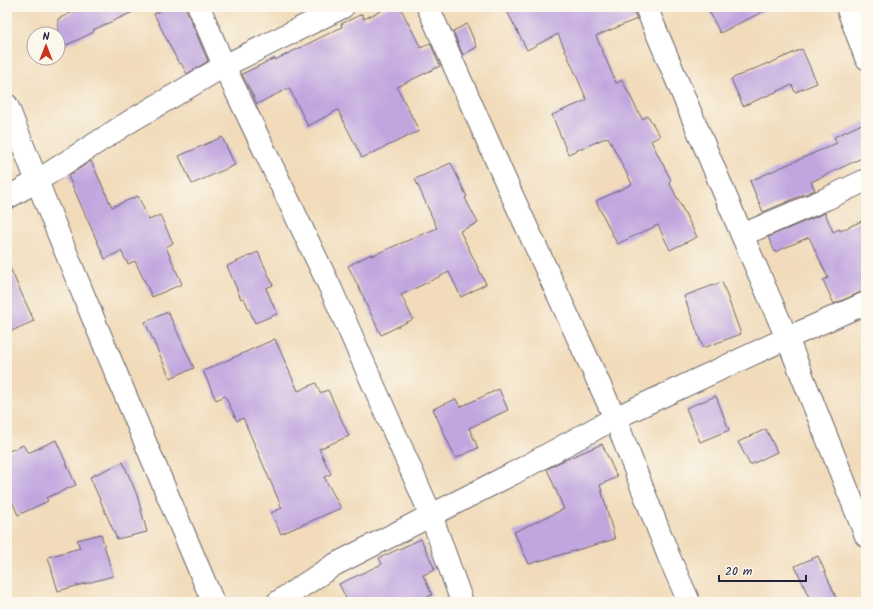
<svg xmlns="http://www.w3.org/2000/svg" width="873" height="609" font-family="Kalam,sans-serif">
	<rect width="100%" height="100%" fill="#fbf7ec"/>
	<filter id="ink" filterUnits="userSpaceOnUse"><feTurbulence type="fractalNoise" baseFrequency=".025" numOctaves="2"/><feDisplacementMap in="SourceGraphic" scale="8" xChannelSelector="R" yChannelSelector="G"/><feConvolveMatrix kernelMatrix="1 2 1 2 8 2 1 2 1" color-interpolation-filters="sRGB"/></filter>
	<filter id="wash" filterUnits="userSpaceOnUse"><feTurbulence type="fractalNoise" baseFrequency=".012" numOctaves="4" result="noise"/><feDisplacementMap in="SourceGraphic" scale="16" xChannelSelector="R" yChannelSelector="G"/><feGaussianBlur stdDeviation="0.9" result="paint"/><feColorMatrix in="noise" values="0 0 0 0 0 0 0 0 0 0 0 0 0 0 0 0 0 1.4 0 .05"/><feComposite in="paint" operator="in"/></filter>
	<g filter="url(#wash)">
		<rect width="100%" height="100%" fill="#f1dbba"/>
		<g id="blocks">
			<g fill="#c0a5df">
				<polygon points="83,7 144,7 93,30 94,32 58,49 58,19"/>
				<polygon points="168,7 185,7 208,61 187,74 181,63 179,64 154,14"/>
				<polygon points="389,7 400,7 421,48 430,43 440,66 397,87 419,131 362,158 338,110 308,126 289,88 257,104 242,74 275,58 275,60 342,27 341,24 362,14 364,19"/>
				<polygon points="505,7 634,7 634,12 637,19 596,36 616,83 622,80 642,119 648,116 660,136 651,141 671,180 669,182 697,237 670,250 658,225 617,244 596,201 632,184 608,137 568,154 552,115 587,100 558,34 527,50"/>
				<polygon points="707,7 772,7 720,33"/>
				<polygon points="467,24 477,47 463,55 453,31"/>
				<polygon points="802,49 817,83 795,92 792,85 743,106 731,79 768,63 768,64"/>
				<polygon points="866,122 866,156 811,182 815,190 763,212 750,181 837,143 834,137"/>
				<polygon points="222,137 235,165 192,184 179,156"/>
				<polygon points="91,161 112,207 138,196 149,220 160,215 173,243 166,247 182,284 152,297 135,261 128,264 121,251 105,259 68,176"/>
				<polygon points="451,163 467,197 465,198 478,223 460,231 486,284 461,297 449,272 401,295 413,319 381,335 364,300 365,300 348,266 371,254 371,256 437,228 415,179"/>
				<polygon points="825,213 833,232 839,229 840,231 866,219 866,291 861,292 834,304 823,280 828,278 809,237 775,252 768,237"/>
				<polygon points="258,252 273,285 266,288 277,314 255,323 244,298 241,299 227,266"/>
				<polygon points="7,261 34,321 7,333"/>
				<polygon points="722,282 741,334 703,348 684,296"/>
				<polygon points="168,312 194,368 170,378 145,322"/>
				<polygon points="275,339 298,391 316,383 320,393 328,390 349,436 319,449 331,474 324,477 341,508 281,534 271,513 282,508 243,418 237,421 225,396 216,400 203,371"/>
				<polygon points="499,389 508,410 469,428 478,448 456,458 453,453 433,409 456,399 460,407"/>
				<polygon points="716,396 729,430 700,442 686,408"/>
				<polygon points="766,429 777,452 750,465 738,442"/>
				<polygon points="56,440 76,485 46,498 48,501 18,515 7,490 7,452 23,445 28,453"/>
				<polygon points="602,444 617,477 600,485 615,539 529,564 514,532 564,509 547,469 560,462"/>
				<polygon points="123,462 137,495 147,532 117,539 90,477"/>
				<polygon points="101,534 113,576 58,591 48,557 80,548 77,540"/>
				<polygon points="421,539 435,570 423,575 432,595 415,602 348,602 339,584 382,564 379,558"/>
				<polygon points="818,556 838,602 811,602 795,566"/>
			</g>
		</g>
	</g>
	<g filter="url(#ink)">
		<use href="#blocks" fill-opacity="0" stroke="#6a6367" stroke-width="1"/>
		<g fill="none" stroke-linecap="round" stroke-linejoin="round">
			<g stroke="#6a6367" stroke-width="24">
				<g id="street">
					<polyline points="199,7 224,66 330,287 431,515 462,602"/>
					<polyline points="428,7 510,191 615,418 669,557 689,602"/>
					<polyline points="646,7 742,235 787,338 866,536"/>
					<polyline points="847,7 866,58"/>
					<path d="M7,105C72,272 143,437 213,602"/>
					<polyline points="7,198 37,181 129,122 224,66 343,7"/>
					<polyline points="742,235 826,199 866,180"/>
					<polyline points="278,602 334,565 512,474 615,418 787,338 866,303"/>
				</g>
			</g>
			<use href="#street" stroke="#fff" stroke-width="22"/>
		</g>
	</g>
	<rect width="873" height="609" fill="none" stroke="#fbf7ec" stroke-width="24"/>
	<g transform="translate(46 46)"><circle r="19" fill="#fbf7ec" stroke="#a4a2a5"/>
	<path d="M0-3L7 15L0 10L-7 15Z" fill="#c8321e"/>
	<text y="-6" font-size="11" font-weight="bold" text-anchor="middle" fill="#22223b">N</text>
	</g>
	<path d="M719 575v6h87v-6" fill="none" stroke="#22223b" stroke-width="2"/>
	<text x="725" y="575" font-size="12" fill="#22223b" stroke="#fbf7ec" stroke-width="3" paint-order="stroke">20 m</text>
</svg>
